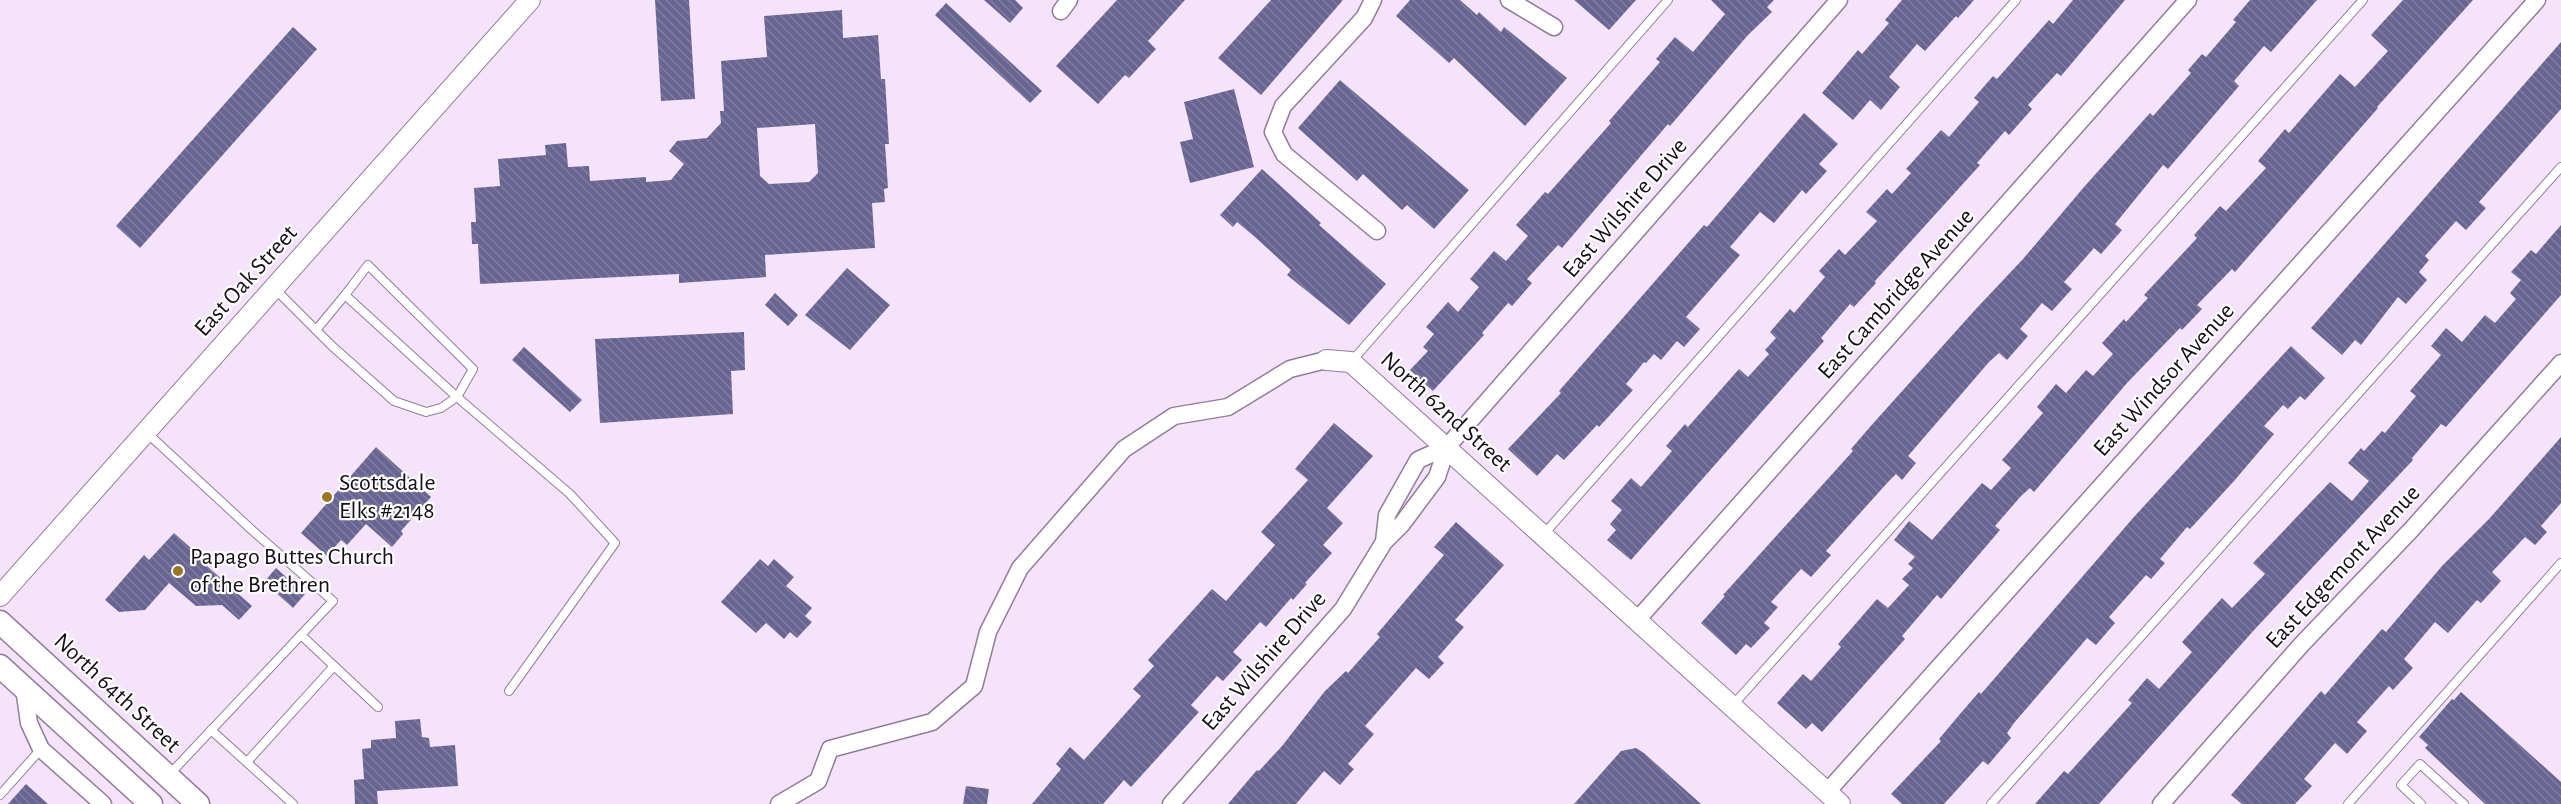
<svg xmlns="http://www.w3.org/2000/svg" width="2561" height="804" font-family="'Alegreya Sans',sans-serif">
	<defs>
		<pattern id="building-back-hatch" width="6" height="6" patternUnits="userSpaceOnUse" patternTransform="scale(1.5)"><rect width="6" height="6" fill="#686593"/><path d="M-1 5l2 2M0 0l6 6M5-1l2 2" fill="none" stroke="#807d9e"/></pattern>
	</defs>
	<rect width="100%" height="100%" fill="#f5e3fc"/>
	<g fill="url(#building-back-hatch)" fill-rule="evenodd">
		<polygon points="655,0 689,0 695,99 661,101"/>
		<polygon points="984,0 1015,0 1023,8 1010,23"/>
		<polygon points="1117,0 1185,0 1148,41 1156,49 1129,78 1125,75 1098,104 1056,66"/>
		<polygon points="1271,0 1343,0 1261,95 1218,58"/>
		<polygon points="1410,0 1460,0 1477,15 1479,12 1501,32 1504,27 1567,78 1525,126 1454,58 1449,63 1396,16"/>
		<polygon points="1574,0 1636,0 1609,30"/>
		<polygon points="1711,0 1774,0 1767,7 1772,12 1748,35 1670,126 1668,124 1562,248 1558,245 1527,279 1532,283 1512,306 1508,303 1482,333 1484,335 1433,391 1410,370 1428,351 1423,347 1434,334 1426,327 1448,302 1458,312 1479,287 1470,279 1494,251 1506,261 1528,236 1516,225 1545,192 1548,194 1611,123 1609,121 1660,62 1656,59 1675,37 1693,52 1725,14"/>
		<polygon points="1902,0 1974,0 1958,18 1956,16 1925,51 1917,44 1889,77 1900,87 1881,110 1870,100 1853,120 1822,93 1858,50 1862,54 1889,23 1885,20"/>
		<polygon points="2073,0 2125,0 2061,76 2057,73 2028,105 2032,109 2009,135 2005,131 1977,163 1980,165 1875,281 1876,283 1854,307 1850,304 1821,338 1824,341 1631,560 1607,540 1616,530 1610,524 1622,510 1611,501 1631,478 1641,487 1672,451 1666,446 1685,424 1688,427 1739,369 1748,377 1769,354 1765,350 1776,338 1770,332 1790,309 1794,313 1825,277 1819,271 1839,249 1845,255 1877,221 1866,212 1887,189 1892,194 1911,173 1906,169 1941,130 1949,137 1979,102 1974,98 1993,76 1997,79 2049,20 2053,24"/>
		<polygon points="2250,0 2317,0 2271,52 2264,46 2234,81 2239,86 2168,169 2163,165 2115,224 2122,230 2101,254 2094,248 2064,282 2072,289 2052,311 2042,303 2020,329 2028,336 2007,360 1999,353 1989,362 1908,456 1916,463 1902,480 1896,474 1888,482 1826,551 1831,555 1811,577 1801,569 1771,602 1778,607 1764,623 1770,628 1751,648 1746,644 1736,655 1701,623 1725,596 1723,595 1853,451 1851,449 1869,428 1974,311 2023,259 2084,187 2150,113 2153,116 2191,73 2188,70 2202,54 2206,57 2236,22 2233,20"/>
		<polygon points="2403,0 2473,0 2377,107 2378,108 2235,272 2232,269 2197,305 2202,309 2182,330 2180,328 2127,383 2034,492 2030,488 2021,496 1995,526 2000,530 1941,599 1937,595 1902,636 1905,639 1822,732 1812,723 1806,729 1777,703 1803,674 1811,681 1841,647 1838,644 1877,599 1888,608 1909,585 1902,579 1913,568 1908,564 1915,557 1894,540 1909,521 1932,540 1982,483 1991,490 2011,468 2002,460 2043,413 2037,407 2056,384 2066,393 2086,370 2093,376 2113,354 2102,343 2124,319 2126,322 2148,298 2144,295 2197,238 2194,235 2220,206 2226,211 2266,168 2258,161 2285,129 2289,133 2340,74 2355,87 2388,51 2371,35"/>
		<polygon points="946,3 1042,91 1030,103 935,15"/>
		<path d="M842,10L843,38L878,35L881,79H885L889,144H885L888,188L884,189L885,202L872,203L875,248L765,255L766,277L679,283V274L480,284L478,244H472L471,222H476L474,188L500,186L498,159L546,155L545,145L566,143L568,167L589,166L590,181L646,177V182L671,180L684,164L669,151L677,141L707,138L721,123L720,111H724L721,61L767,57L764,16ZM815,124L818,173L809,182L769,184L760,176L757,128Z"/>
		<polygon points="293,27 317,49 140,248 116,226"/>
		<polygon points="2561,42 2561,109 2479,202 2486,208 2466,230 2456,221 2425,256 2429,260 2419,272 2427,280 2406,304 2398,297 2361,345 2355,340 2342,355 2311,328"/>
		<polygon points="1340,80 1469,190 1434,229 1407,205 1402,210 1363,174 1357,181 1298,128"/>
		<polygon points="1234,89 1254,167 1190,183 1180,142 1193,139 1184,102"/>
		<polygon points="1804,113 1838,144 1819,164 1827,171 1806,194 1802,190 1774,223 1760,212 1730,247 1740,255 1686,317 1700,329 1684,347 1677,341 1661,360 1654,354 1646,363 1644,362 1626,384 1633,390 1599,427 1597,425 1564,460 1557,454 1537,476 1508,449 1561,393 1559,391 1704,225 1707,227"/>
		<polygon points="1262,169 1321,223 1319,225 1386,284 1349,325 1287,275 1291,270 1255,237 1237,222 1233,227 1220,215"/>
		<polygon points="2561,225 2561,295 2446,427 2441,424 2412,458 2413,460 2255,629 2099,804 2035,804 2064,771 2068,774 2132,703 2128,700 2147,678 2159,689 2192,652 2182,642 2222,598 2232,608 2265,574 2253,563 2330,482 2352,501 2369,481 2348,463 2361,448 2364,451 2382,431 2385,433 2416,396 2410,391 2441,355 2431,346 2446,328 2462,342 2485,315 2495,323 2516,299 2510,293 2521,280 2511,272 2531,250 2536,254"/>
		<polygon points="847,268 890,305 850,350 805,315"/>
		<polygon points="775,293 798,315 788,326 765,305"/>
		<polygon points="744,332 745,370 731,371 733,414 600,423 595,339"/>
		<polygon points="2291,346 2325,378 2305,400 2300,396 2288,409 2283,405 2264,426 2274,434 2234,481 2190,529 2187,527 2160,559 2165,563 2151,579 2146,575 2109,617 2115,623 2096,645 2087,638 2076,651 2014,723 2007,733 2011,738 1988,765 1983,761 1944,804 1902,804 1891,794 1941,741 1939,739 1960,714 1979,692 1981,694 2133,518"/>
		<polygon points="524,347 582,400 570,412 512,360"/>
		<polygon points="1334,423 1373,456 1327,508 1343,523 1323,545 1332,553 1305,583 1307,584 1293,600 1291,598 1266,627 1260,622 1233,652 1242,660 1223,681 1217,676 1191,705 1199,712 1131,787 1124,780 1103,804 1032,804 1061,769 1056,764 1070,747 1084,760 1141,696 1133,689 1154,666 1148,660 1212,589 1226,601 1275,545 1261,532 1308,480 1295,469"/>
		<polygon points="2561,437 2561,503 2541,526 2547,532 2535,545 2525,537 2492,572 2501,581 2481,603 2477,600 2448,633 2435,622 2404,659 2413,668 2393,690 2389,686 2357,722 2367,731 2347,754 2335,743 2304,779 2312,786 2295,804 2242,804 2231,795 2321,691 2325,695 2382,629 2386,632 2442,566 2489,519"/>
		<polygon points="376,447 431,497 401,531 403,534 392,547 366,524 347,545 341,540 327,556 301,533"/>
		<polygon points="1456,522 1504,565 1455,620 1464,627 1438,657 1444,663 1429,679 1416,668 1365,726 1374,734 1348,764 1354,769 1340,785 1324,771 1296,804 1228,804 1257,770 1259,771 1282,746 1325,691 1346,671 1348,673 1380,637 1377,634 1444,555 1434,547"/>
		<polygon points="174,533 200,556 198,558 252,606 239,620 222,605 196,606 169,583 145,610 119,612 105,600 144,555 149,560"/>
		<polygon points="760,559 768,566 774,559 794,577 786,586 812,608 805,616 812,622 797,638 790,632 784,639 766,623 756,633 721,602"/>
		<polygon points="276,568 305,594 293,608 264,582"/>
		<polygon points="2461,692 2561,782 2561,804 2485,804 2425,748 2428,745 2419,737 2452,699 2454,700"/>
		<polygon points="420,719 422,737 429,738 430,747 455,745 458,786 377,791 378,804 355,804 354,780 364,779 362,749 371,748 371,740 396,738 395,721"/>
		<polygon points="1636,748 1644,753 1701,804 1574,804 1621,751"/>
		<polygon points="26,784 48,804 8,804"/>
		<polygon points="966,786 989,789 987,804 963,804"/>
	</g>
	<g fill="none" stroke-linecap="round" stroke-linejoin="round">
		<g stroke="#917d99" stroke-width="10">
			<g id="service">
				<polygon points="368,265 473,369 457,397 345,295"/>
				<polyline points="274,288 332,346 394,401 426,412 441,408 457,397 570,494 615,543 509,691"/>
				<polyline points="316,330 345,295"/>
				<polyline points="1351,362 1668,0"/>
				<polyline points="146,432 253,531 333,601 168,776"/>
				<polyline points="1544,534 2016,0"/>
				<polyline points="301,635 378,707"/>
				<polyline points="1733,705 2363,0"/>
				<polyline points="211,730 293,804"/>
				<polyline points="247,762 334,666"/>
				<polyline points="0,795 41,749"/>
				<polyline points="1991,804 2561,167"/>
				<polyline points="2348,804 2561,563"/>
				<polyline points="2421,804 2401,785 2420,764 2464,804"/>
			</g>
		</g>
		<g stroke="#917d99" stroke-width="19">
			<g id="minor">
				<polyline points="1373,0 1364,18 1283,106 1273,132 1284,154 1377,231"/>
				<polyline points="1509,0 1554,27"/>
				<polyline points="1061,11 1069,0"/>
				<polyline points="1384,542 1387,515 1418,460 1447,447"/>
				<polyline points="1638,619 2188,0"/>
				<polyline points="24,688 29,723 41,749 103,804"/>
				<polyline points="1827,792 2537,0"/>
				<polyline points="779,804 818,781 830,749 932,722 974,686 988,632 1020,568 1124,449 1174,416 1228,407 1290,369 1326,360"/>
				<polyline points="1171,804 1343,609 1384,542 1402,524 1437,477 1447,447 1839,0"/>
				<polyline points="2161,804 2302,644 2411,530 2561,363"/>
			</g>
		</g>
		<g stroke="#917d99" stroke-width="22">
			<g id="tertiary">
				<polyline points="1326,360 1351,362 1840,804"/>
				<polyline points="0,596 530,0"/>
			</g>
		</g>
		<g stroke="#917d99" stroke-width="25">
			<g id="secondary">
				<polyline points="0,622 198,804"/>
				<polyline points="0,666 151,804"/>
			</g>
		</g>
		<use href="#service" stroke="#fff" stroke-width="8"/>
		<use href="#minor" stroke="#fff" stroke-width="16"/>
		<use href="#tertiary" stroke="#fff" stroke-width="20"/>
		<use href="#secondary" stroke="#fff" stroke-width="22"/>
	</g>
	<g fill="#9a7721" stroke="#fff" stroke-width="2">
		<circle cx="327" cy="497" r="6"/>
		<circle cx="178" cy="571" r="6"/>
	</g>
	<g text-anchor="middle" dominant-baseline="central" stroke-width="4.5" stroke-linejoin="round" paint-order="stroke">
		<g font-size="24" fill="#140d17" stroke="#fff">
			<text transform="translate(1625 208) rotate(-49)">East Wilshire Drive</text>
			<text transform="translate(246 281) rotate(-48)">East Oak Street</text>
			<text transform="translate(1896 294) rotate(-48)">East Cambridge Avenue</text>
			<text transform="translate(2164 380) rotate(-48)">East Windsor Avenue</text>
			<text transform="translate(1446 412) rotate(42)">North 62nd Street</text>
			<text transform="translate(2343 567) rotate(-47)">East Edgemont Avenue</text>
			<text transform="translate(1264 661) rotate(-49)">East Wilshire Drive</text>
			<text transform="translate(117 693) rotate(43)">North 64th Street</text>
		</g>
		<g font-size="24" fill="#140d17" stroke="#fff" text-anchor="start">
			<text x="339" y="483">Scottsdale<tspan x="339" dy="28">Elks #2148</tspan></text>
			<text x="190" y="557">Papago Buttes Church<tspan x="190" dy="28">of the Brethren</tspan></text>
		</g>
	</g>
</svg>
